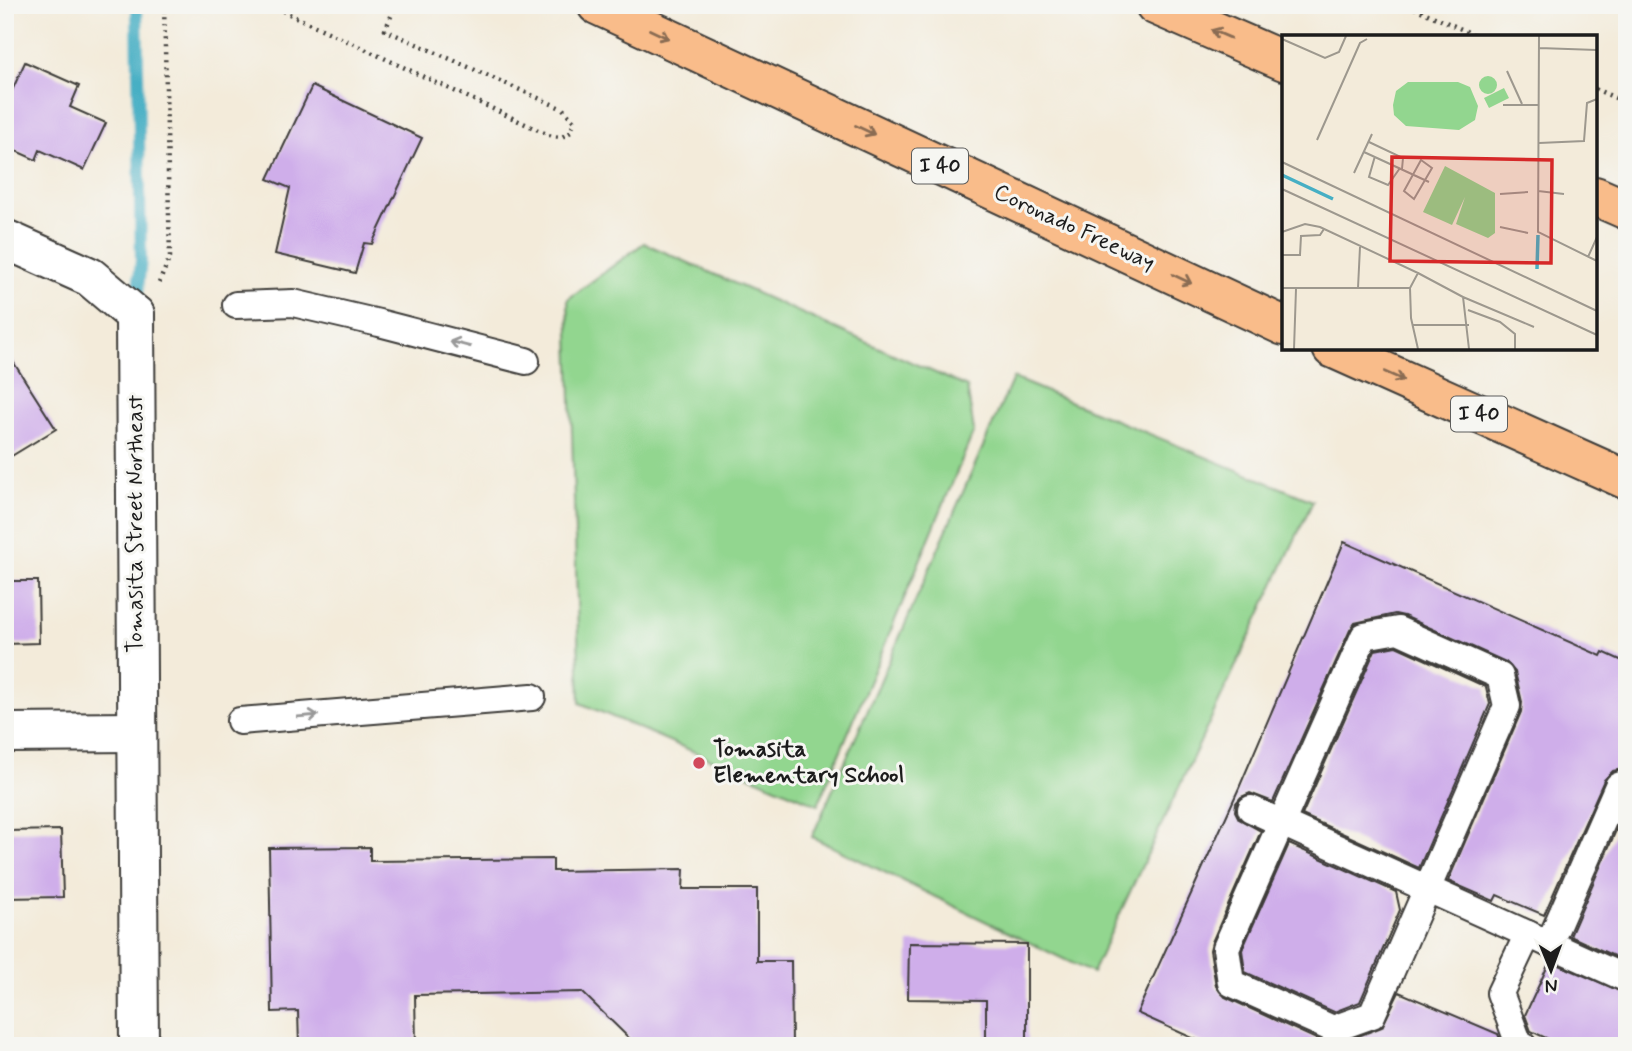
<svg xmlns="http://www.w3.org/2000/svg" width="1632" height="1051" font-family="Mynerve,sans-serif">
	<rect width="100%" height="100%" fill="#f6f6f2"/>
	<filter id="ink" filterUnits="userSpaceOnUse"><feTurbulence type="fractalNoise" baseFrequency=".0143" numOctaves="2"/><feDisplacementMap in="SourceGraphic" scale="14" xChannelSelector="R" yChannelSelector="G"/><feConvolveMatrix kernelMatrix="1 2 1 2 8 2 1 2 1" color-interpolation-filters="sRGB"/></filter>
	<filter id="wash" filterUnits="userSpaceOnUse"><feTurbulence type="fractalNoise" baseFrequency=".00686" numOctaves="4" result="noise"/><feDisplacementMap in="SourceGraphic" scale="28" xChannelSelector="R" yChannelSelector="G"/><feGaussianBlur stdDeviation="1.57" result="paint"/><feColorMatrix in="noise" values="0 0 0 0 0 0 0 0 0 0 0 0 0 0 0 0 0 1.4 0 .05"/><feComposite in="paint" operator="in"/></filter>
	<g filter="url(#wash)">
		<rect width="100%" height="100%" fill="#f3ebda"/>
		<g fill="#92d68f" stroke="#577956" stroke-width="2">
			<polygon points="644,243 967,387 974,431 818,805 580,703 568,299"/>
			<polygon points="1013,378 1313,501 1092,973 812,837"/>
		</g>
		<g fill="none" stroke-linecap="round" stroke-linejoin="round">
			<polyline stroke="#46afc4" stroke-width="12" points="136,309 141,260 137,5"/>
		</g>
		<g id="blocks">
			<g fill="#cfaeea">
				<polygon points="25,62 79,86 70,107 106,123 84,170 40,150 36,160 5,146 5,106"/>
				<polygon points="312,86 422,138 372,244 364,243 355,273 275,254 290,188 268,179"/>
				<polygon points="5,349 56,429 5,460"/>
				<polygon points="1344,542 1601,656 1603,652 1627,663 1627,768 1613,771 1604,780 1544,915 1497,895 1494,901 1448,881 1521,712 1522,702 1515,672 1506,662 1404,616 1395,614 1355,623 1350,630 1273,802 1250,793 1241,797 1236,803 1235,811 1239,819 1261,831 1212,942 1210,950 1216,986 1225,997 1327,1044 1338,1044 1382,1027 1399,992 1498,1034 1503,1046 1210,1046 1137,1013 1239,788"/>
				<polygon points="5,581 38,581 39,643 5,644"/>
				<polygon points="1396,646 1486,687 1490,704 1419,868 1302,815 1375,650"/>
				<polygon points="1627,805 1627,962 1570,936"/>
				<polygon points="61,830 63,897 5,898 5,831"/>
				<polygon points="1289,844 1396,892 1400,910 1360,1002 1334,1012 1245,972 1242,950"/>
				<polygon points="370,847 370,861 553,859 553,871 684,869 683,889 757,889 757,961 791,961 792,1046 637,1046 582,992 415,995 416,1046 299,1046 298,1011 272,1012 269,848"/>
				<polygon points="909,943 1027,944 1027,1046 986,1046 986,1000 908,999"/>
				<polygon points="1550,961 1627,994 1627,1046 1563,1046 1531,1031 1525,1015"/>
			</g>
		</g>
	</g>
	<g filter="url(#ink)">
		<use href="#blocks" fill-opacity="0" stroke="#3c3b38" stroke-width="2"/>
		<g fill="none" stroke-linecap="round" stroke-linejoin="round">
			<g stroke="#3c3b38" stroke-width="30">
				<g id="service">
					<polyline points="236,305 293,303 379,323 526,361"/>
					<polygon points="1398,630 1500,676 1507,706 1372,1015 1333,1029 1231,983 1226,948 1364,636"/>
					<polyline points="240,721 532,697"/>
					<polyline points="1251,809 1627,979"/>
					<polyline points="1549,944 1618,786 1627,783"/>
					<polyline points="1523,1046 1519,1044 1500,993 1528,934"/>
				</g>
			</g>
			<g stroke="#3c3b38" stroke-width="42">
				<g id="minor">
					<polyline points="5,239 90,277 135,315"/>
					<polyline points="5,733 137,732"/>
				</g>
			</g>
			<g stroke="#3c3b38" stroke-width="42">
				<polyline id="tertiary" points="135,315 139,1046"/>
			</g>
			<g stroke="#3c3b38" stroke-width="42">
				<g id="motorway">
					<polyline points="597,5 1284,326"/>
					<polyline points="1155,5 1284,61"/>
					<polyline points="1595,196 1627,210"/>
					<polyline points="1332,348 1627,480"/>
				</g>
			</g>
			<g stroke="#3c3b38" stroke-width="4.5" stroke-dasharray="2 5" stroke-linecap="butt">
				<polyline points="270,5 551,136 562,137 571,132 574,121 563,109 385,30 396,5"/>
				<polyline points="1408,5 1479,37"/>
				<polyline points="1595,89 1627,103"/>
				<polyline points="159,283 170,257 164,5"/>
			</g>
			<use href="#service" stroke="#fff" stroke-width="26"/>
			<use href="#minor" stroke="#fff" stroke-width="38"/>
			<use href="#tertiary" stroke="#fff" stroke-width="38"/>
			<use href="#motorway" stroke="#f9bc8a" stroke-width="38"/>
		</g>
		<defs><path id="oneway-shaft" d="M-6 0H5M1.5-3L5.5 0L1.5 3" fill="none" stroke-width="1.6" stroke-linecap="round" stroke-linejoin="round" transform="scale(1.75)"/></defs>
		<g stroke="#8a6c53">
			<use href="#oneway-shaft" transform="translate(659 34) rotate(25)"/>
			<use href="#oneway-shaft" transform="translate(1221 34) rotate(-157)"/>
			<use href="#oneway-shaft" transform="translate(865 130) rotate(25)"/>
			<use href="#oneway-shaft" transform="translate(1182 279) rotate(25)"/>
			<use href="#oneway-shaft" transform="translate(1394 376) rotate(24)"/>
		</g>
		<g stroke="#999">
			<use href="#oneway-shaft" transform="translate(460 344) rotate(-165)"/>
			<use href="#oneway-shaft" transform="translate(308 716) rotate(-5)"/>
		</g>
	</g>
	<circle fill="#d1495b" stroke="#f6f6f2" stroke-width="2.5" cx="699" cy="763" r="7"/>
	<g text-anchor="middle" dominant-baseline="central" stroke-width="6" stroke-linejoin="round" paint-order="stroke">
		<g fill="#f6f6f2" stroke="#5d5d5c" stroke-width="2">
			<rect x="912" y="148.5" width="56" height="35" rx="5"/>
			<rect x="1451" y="396.5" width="56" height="35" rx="5"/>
		</g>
		<g font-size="21" font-weight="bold" fill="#1c1c1c">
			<text x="940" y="166">I 40</text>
			<text x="1479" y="414">I 40</text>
		</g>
		<g font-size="23" fill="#1c1c1c" stroke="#f6f6f2">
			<text transform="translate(1074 228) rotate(25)">Coronado Freeway</text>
			<text transform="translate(136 524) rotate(-90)">Tomasita Street Northeast</text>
		</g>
		<g font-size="23" font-weight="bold" fill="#1c1c1c" stroke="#f6f6f2" text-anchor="start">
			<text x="713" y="750">Tomasita<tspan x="713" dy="26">Elementary School</tspan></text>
		</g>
	</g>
	<g transform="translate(1282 35)">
		<rect width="315" height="315" fill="#f3ebda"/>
		<path d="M197 50a9 9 0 1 1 18 0a9 9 0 1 1-18 0ZM126,47H176L188,52L196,71L193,85L177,95L124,91L112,80L111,70L114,56ZM222,53L227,63L207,73L202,63ZM163,131L213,158V198L206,203L174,189L183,162L170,190L141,177Z" fill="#92d68f"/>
		<path fill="none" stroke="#46afc4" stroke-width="3.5" d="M0,140L51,164M255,234L256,200"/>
		<path fill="none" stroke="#9d988e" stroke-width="2" d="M257,1L256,197L315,226M0,4L43,23L57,17L64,1M257,13L315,15M225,36L240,69M221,70H256M35,105L78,8L85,4M87,107L121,123L120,134M257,108L302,106L305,68L315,64M82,117L147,147M93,121L87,142L106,150L118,133M139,125L150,133L132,164L122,156ZM0,127L315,276M72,138L90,99M0,154L315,300M256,156L282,159M218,159L246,157M218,192L246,198M0,197L23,189L38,192L136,238L128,253M0,220H18L19,201L38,200L42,194M306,222L315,202M136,238L181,262L187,314M0,253H128L129,283L136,314M76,253L78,212M181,262L252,292M186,275L218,287L233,299V314M130,290H187M12,314L14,254"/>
		<path fill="#d62828" fill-opacity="0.15" stroke="#d62828" stroke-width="3.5" d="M110,122L270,125L269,228L108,226Z"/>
		<rect width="315" height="315" fill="none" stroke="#1c1c1c" stroke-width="3.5"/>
	</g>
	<rect width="1632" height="1051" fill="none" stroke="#f6f6f2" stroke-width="28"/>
	<g transform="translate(1551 970) rotate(179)" stroke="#f6f6f2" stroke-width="5" paint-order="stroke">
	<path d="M0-5L12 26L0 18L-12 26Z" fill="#1c1c1c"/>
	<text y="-10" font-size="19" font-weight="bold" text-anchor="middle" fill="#1c1c1c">N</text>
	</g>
</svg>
